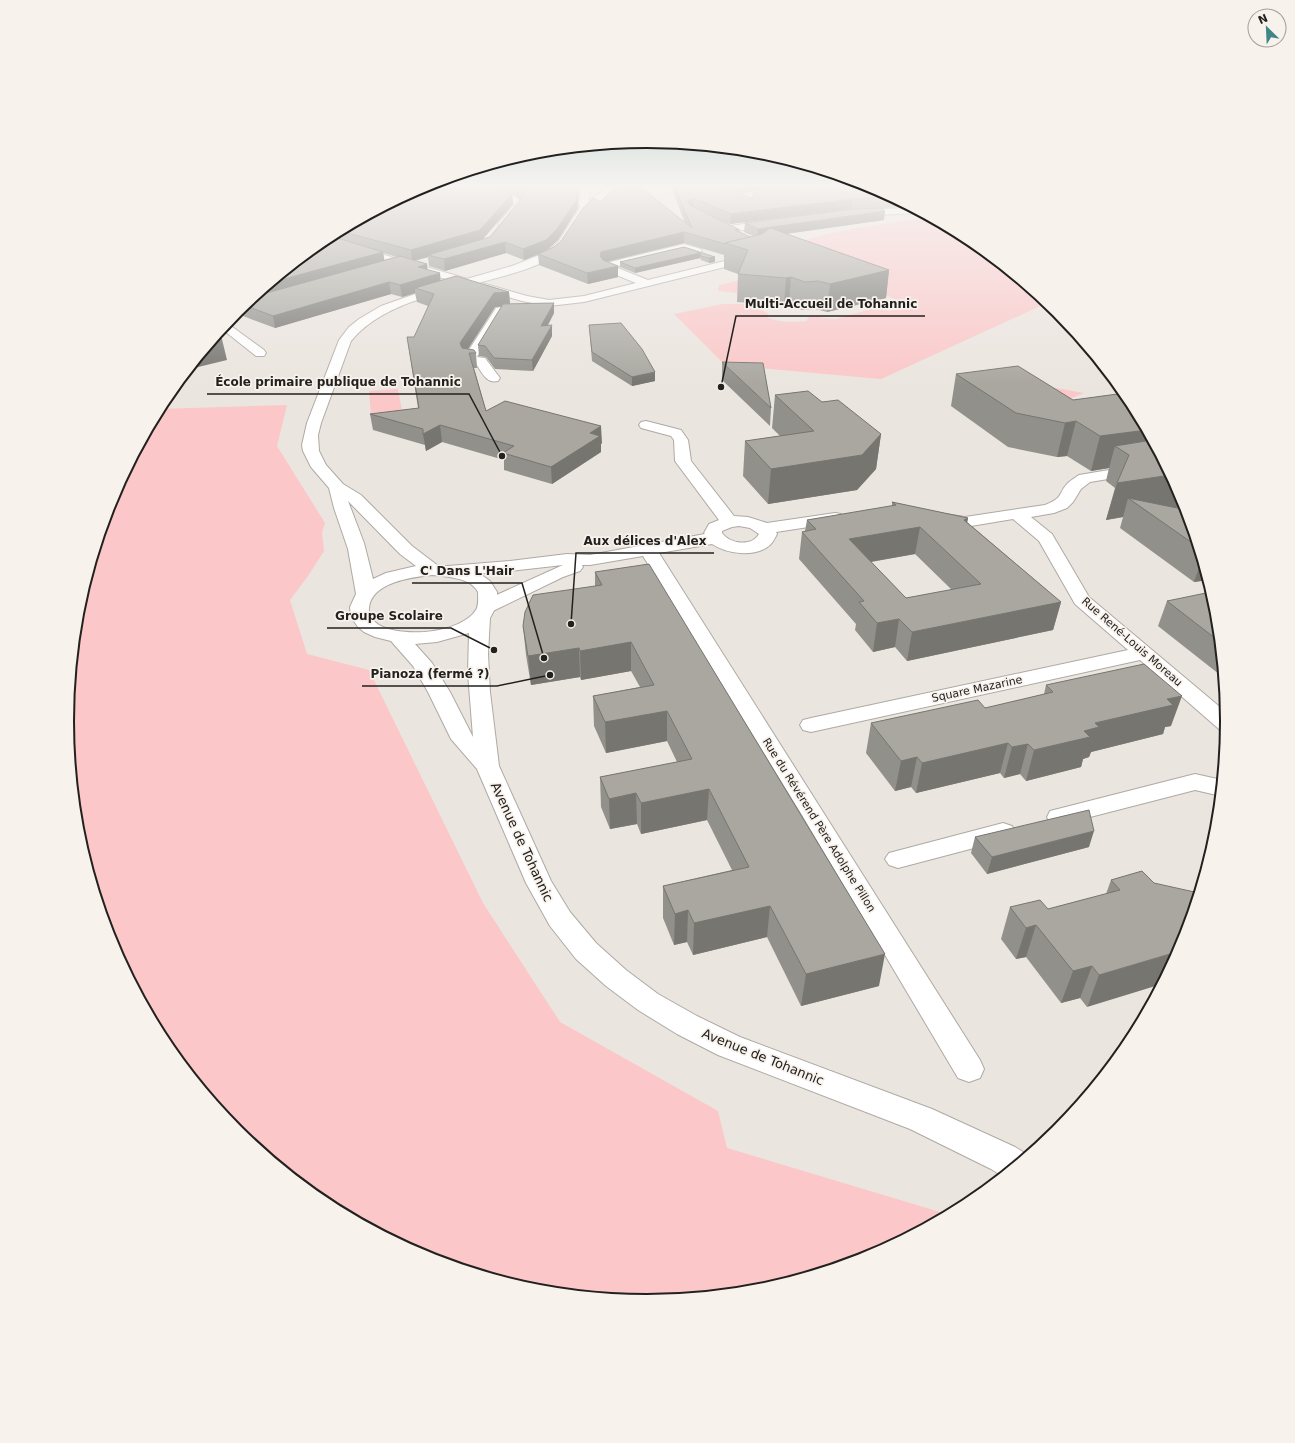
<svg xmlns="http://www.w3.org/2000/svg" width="1295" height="1443" font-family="'DejaVu Sans',sans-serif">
	<rect width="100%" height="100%" fill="#ebe5df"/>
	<g fill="#fbc7c8">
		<path d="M931,218L970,239L1047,303L881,379L725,365L674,314L723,304H756V307L769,314L766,316C775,323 795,322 806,321L810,316L835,319L879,307L889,311L908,307L794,244C836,229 886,223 931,218Z"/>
		<polygon points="753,277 738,293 718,291 719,285"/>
		<polygon points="1056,388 1084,393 1067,400 1017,393"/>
		<polygon points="398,389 402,411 371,414 369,391"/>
		<polygon points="287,405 277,446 325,523 322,533 324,551 308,576 290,600 307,654 369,670 483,903 560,1022 718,1111 727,1148 950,1215 869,1258 761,1291 647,1302 534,1291 425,1258 325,1204 237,1132 165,1044 111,943 78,835 67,721 78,608 111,499 159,409"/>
	</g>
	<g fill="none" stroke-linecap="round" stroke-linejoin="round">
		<g stroke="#afa9a4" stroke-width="2">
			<g id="minor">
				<polygon points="485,186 503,189 523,202 523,206 506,226 503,227 498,224 515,204 498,193 482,191 481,189"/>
				<polygon points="782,188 785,189 786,191 785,193 738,200 734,197 738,194"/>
				<polygon points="913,208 921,213 855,216 850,213 855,210"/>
				<polygon points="773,220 776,221 778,223 776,225 730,232 725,229 730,226"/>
				<polygon points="684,244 701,249 702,251 697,254 684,250 615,267 648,280 753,254 758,257 757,259 584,302 549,306 522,301 352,252 351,250 356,247 360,248 527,296 549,300 584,296 636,283 604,270 601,266 602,264"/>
				<path d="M500,307L515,308L517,310L515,312L504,313L477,357L485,358L500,378L498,381C486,384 482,372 476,364L464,362L463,359L496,308Z"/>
				<polygon points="227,323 264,350 266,353 264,356 256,356 222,329"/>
				<path d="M646,421L681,430L688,440L691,461L734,516L748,517L767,523L835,513L841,514L843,518L841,522L835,523L776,532L777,534C775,538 773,542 770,545C755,558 727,554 712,544L659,553L980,1060L984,1069L980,1078L969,1082L958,1078L802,815L643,556L590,565H582L583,567L580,571L563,577L495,610L488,612L481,610L478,606L481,602L563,565L510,571L448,576L442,575L439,571L442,567L448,566L510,561L567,554L590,555L705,534L704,533L709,524L719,520L675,461L674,440L671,436L641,428L639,425L641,422ZM739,526L750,528L759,534C752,547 730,544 722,533V531L732,527Z"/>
				<path d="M1163,461L1168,469L1090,482L1081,489L1073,502L1067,508L1054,513L1031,517L1052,534L1089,597L1227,713V732L1220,730L1140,660L811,732L803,730L800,725L803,720L811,718L1128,650L1075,604L1039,541L1013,519L965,527L932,522L930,518L932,514L938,513L965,517L1045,505C1065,497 1057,494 1068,483C1071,480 1076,477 1079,475Z"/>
				<polygon points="1195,774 1222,780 1221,796 1195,790 1059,825 1050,823 1047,817 1050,811"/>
				<polygon points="1003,823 1012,826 1015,832 1012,838 898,868 889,865 885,859 889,853"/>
			</g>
		</g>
		<g stroke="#afa9a4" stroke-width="2">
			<path id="tertiary" d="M584,183H592L588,201L614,183H625C615,194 599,199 588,210C572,228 570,249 546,261C489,288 392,290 351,341L321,423L318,435L319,451L326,465L343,484L361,495L412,546L437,565L459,568L483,576L490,581L497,592V605L490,618L488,654L490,692L499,766L551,881L570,912L596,943L626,970L658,994L697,1016L740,1037L932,1109L1015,1147L1028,1155V1156L1004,1177L991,1169L910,1129L718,1055L677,1034L638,1010L606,986L576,959L550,926L526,883L477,769L451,739L428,692L413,666L391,641L375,637L364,632L358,627L351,617L350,607L356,594L348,549L334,508L329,488L311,467L303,451L302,445L307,423L339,340L349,327L359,319L381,306L418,293L512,266L547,252L559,241L580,208L579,203ZM348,501L400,554L416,566L386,573L373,579L364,543ZM432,575C447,577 470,577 478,592C478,598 479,605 476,610C460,634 402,638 379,625C373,621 368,615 369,608C371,582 413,577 432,575ZM469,633L468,673L473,737L450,692L432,663L415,644L437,642Z"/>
		</g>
		<use href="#minor" fill="#fff" fill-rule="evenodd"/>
		<use href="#tertiary" fill="#fff" fill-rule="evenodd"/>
	</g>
	<g fill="#91908a" fill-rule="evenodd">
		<path d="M432,183H564L578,208L558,240L547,250L554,247L561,241L601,202L685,223L673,192V189L665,186V183H863L870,185L910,207L852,209L730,224L717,219L740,233L750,237L753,236L744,232L745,223L884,220L785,234L889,270L886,298L827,312L815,309L802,310L789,305L784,306L737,302L738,274L724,269V255L684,243L606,261L618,277L588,284L539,265L538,254L544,252L524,260L506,253L445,271L429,266L428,257L415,261L428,270L441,281L509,292L510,304L554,303V313L548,325L552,336L533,371L495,369L486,357L479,356L478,345L502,306L495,307L468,349L476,353L477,368H474L486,411L602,443L601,444V452L552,484L504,470V460L442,442L426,451L425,445L373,430L370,414L418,408L407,337H414L428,306L417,302L415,293L402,297L391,294L275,328L235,313L237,311L325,239L388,205V207L395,204L397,202L396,201L426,185ZM500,187L508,190L520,200L490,237L483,239L513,204L512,194ZM753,191L752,197L751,198L740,192ZM383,253L397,257L384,260Z"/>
		<polygon points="684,247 715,257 715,262 709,263 701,260 700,258 635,273 620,267 620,262"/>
		<polygon points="589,325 655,381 632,386 592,361"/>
		<polygon points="722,362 771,408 770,426 722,380"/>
		<polygon points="956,374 1073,400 1125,393 1176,508 1187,510 1208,580 1194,582 1120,528 1123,517 1106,520 1115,488 1106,481 1109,468 1091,471 1067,456 1057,457 1008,447 951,406"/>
		<polygon points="775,395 822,402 881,434 876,469 857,490 768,504 743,476 745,441 780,436 772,428"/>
		<path d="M892,502L968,518L967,522L1061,602L1053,630L907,661L895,647L873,652L855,630L856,624L799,559L802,532L805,531L807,520L892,506ZM915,554L952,590L906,598L871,562Z"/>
		<polygon points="595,572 879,986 801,1006 767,937 693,955 687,942 674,945 663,918 663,886 732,870 707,820 641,834 637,824 610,829 601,807 600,777 677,762 667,741 606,753 594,726 593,696 640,687 631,671 581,680 580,677 531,685 526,655 523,626 595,586"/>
		<polygon points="1167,601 1217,608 1224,678 1158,626"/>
		<polygon points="1046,685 1171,726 1165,727 1163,734 1091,752 1089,757 1083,759 1081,767 1026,781 1020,774 1004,778 1000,773 916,793 911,787 895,791 866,753 871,723 985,708 1044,694"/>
		<polygon points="975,837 1089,847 987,874 971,853"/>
		<polygon points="1142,871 1087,1007 1080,998 1061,1003 1026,957 1016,959 1001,939 1010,907 1048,909 1082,900 1106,894 1111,880"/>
	</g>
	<g fill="#767570">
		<polygon points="740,183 794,183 794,186 753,189 753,191 739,192"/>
		<polygon points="578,190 578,208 558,240 546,251 524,260 523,249"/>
		<polygon points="512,194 513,204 481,241 428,255 428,257 412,261 411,250"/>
		<polygon points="693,198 693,208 686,212 687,202"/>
		<polygon points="853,199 852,209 730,224 731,214"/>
		<polygon points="885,211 884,220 757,238 758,229"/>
		<polygon points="684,232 684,243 602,263 600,256 601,252"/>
		<polygon points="505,242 506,253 445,271 444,259"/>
		<polygon points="383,252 385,263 250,301 273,282"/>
		<polygon points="700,253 700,258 635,273 635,268"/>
		<polygon points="715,257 715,262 709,263 709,258"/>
		<polygon points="427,264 428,275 418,267"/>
		<polygon points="618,266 618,277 588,284 587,273"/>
		<polygon points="889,270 886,298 827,312 830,284"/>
		<polygon points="440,273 441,285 415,288 415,293 402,297 400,285"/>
		<polygon points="791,277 789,305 784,306 786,278"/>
		<polygon points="389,282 391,294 275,328 273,316"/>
		<polygon points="509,292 510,306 495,307 462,358 460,343 494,293"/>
		<polygon points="554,303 554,313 542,336 541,326"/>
		<polygon points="552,325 552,336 533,371 532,360"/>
		<polygon points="220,331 227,360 190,369"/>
		<polygon points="655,372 655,381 632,386 632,377"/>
		<polygon points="1076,421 1067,456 1057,457 1065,423"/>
		<polygon points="440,425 442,442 426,451 423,434"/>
		<polygon points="601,426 602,443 601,444 601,452 552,484 551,467 590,433"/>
		<polygon points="1147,430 1163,460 1129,455 1115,446 1109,468 1091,471 1100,436"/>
		<polygon points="881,434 876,469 857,490 768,504 771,469"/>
		<polygon points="1171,475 1184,500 1186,506 1149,513 1128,498 1123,517 1106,520 1117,483"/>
		<polygon points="968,518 963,544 964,520"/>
		<polygon points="920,527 915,554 846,566 849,539"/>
		<polygon points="1202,559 1208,580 1194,582"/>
		<polygon points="1061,602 1053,630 907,661 912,632"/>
		<polygon points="899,619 895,647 873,652 877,623"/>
		<polygon points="631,642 631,671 581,680 580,651"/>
		<polygon points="579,648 580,677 531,685 528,656"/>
		<polygon points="1182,696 1171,726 1165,727 1163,734 1091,752 1089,757 1083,759 1081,767 1026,781 1034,750 1084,731 1095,723 1167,699"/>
		<polygon points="667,711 667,741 606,753 605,722"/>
		<polygon points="1008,743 1000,773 916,793 922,763"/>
		<polygon points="1028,744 1020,774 1004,778 1012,747"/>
		<polygon points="917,757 911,787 895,791 901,761"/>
		<polygon points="709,789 707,820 641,834 641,803"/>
		<polygon points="636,793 637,824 610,829 609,799"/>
		<polygon points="1094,831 1089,847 987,874 992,857"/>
		<polygon points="770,906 767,937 693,955 694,923"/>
		<polygon points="688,910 687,942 674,945 675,914"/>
		<polygon points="1036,925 1026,957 1016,959 1026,928"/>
		<polygon points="1180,951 1162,984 1087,1007 1099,975"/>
		<polygon points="885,954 879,986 801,1006 806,974"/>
		<polygon points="1092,966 1080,998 1061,1003 1073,971"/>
	</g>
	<g fill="#a9a7a0" stroke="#767570" fill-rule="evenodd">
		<polygon points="511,183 564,183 578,190 578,198 557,229 546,240 523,249 505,242 444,259 428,255 490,237 525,194"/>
		<polygon points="673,183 719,183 751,198 757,193 753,189 795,185 832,183 863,183 870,185 893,197 853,199 731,214 693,198 687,202 690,205 740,230 735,230 750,237 725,243 725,244 684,232 601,252 600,256 603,260 618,266 587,273 538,254 554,247 561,241 583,208 593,198 601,202 613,189 639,186 692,228"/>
		<polygon points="428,184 491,184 500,187 512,194 480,230 411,250 340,231 384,207 385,208 395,204 400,199 426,185"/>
		<polygon points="881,208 885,211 758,229 745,223 853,209"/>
		<polygon points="770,228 889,270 830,284 818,281 805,282 791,277 786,278 738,274 748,250 725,243 762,234"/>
		<polygon points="331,236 383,252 273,282 325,239"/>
		<polygon points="684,247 715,257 709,258 701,256 700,253 635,268 620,262"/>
		<polygon points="400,256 427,264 418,267 440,273 400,285 389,282 273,316 244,305 256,296"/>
		<polygon points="456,276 509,292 494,293 460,343 462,348 474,350 476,353 469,353 486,411 505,401 601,426 590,433 600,436 551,467 503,453 514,446 440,425 423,434 423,429 370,414 419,408 407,337 414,337 434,294 415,288"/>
		<polygon points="554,303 541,326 552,325 532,360 494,358 485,346 478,345 503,304"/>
		<polygon points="621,323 642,349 655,372 632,377 592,352 589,325"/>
		<polygon points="722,362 763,363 771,408"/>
		<polygon points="1018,366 1073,400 1125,393 1130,399 1147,430 1100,436 1076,421 1065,423 1016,413 956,374"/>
		<polygon points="808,391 822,402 838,400 881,434 862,455 771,469 745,441 814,431 775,395"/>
		<polygon points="1152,440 1171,475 1117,483 1129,455 1115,446"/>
		<polygon points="1128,498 1187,510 1198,547"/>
		<path d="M892,502L968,518L964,520L1061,602L912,632L899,619L877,623L859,602L864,601L802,532L816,529L807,520L896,505ZM920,527L981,584L906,598L849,539Z"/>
		<polygon points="649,564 885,954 806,974 770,906 694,923 688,910 675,914 663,886 749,867 709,789 641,803 636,793 609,799 600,777 692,759 667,711 605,722 593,696 654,685 631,642 580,651 579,648 528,656 523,626 525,612 533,595 602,585 595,572"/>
		<polygon points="1206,593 1214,599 1217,608 1220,642 1167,601"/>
		<polygon points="1144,664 1182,696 1167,699 1173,705 1095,723 1099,727 1084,731 1090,737 1034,750 1028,744 1012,747 1008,743 922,763 917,757 901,761 871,723 978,700 985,708 1053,692 1046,685"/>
		<polygon points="1089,810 1094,831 992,857 975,837"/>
		<polygon points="1142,871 1154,883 1199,893 1184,944 1180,951 1099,975 1092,966 1073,971 1036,925 1026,928 1010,907 1040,900 1048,909 1082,900 1120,890 1111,880"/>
	</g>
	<linearGradient id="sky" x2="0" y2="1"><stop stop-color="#94bdb4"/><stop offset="0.48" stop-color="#f6f3f1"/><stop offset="1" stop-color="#f6f3f1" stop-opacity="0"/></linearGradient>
	<rect width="1295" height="385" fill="url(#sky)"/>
	<g text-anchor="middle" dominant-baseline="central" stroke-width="3.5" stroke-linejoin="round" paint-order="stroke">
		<g font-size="11" fill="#23211f" stroke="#f8f2ec">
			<text transform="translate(1132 642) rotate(41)">Rue René-Louis Moreau</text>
			<text transform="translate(977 689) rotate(-12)">Square Mazarine</text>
			<text transform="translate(819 825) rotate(58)">Rue du Révérend Père Adolphe Pillon</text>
		</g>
		<g font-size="13" fill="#23211f" stroke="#f8f2ec">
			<text transform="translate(522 842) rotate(65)">Avenue de Tohannic</text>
			<text transform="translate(763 1057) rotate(22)">Avenue de Tohannic</text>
		</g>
	</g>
	<path d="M0 0H1295V1443H0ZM74 721a573 573 0 1 1 1146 0a573 573 0 1 1-1146 0Z" fill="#f8f2ec" fill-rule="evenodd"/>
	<path fill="none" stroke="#23211f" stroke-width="2" d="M74 721a573 573 0 1 1 1146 0a573 573 0 1 1-1146 0Z"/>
	<path fill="none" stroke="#23211f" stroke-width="1.5" d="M721 387L736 316H925M502 456L469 394H207M571 624L576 553H714M544 658L522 583H412M494 650L451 628H327M550 675L497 686H362"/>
	<g fill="#23211f" stroke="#f8f2ec" stroke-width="1.5">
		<circle cx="721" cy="387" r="4"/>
		<circle cx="502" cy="456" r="4"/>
		<circle cx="571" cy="624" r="4"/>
		<circle cx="544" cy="658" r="4"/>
		<circle cx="494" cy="650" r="4"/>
		<circle cx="550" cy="675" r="4"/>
	</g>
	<g font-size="12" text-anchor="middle" font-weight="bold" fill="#23211f" stroke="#f8f2ec" stroke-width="3.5" stroke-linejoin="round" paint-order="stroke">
		<text x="831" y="308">Multi-Accueil de Tohannic</text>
		<text x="338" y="386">École primaire publique de Tohannic</text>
		<text x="645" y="545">Aux délices d'Alex</text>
		<text x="467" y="575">C' Dans L'Hair</text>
		<text x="389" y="620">Groupe Scolaire</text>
		<text x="430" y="678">Pianoza (fermé ?)</text>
	</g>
	<g transform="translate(1267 28) rotate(336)"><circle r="19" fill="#f8f2ec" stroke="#a39e9a"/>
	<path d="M0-3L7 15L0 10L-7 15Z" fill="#3f8787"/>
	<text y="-6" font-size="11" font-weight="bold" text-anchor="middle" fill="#23211f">N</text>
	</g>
</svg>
